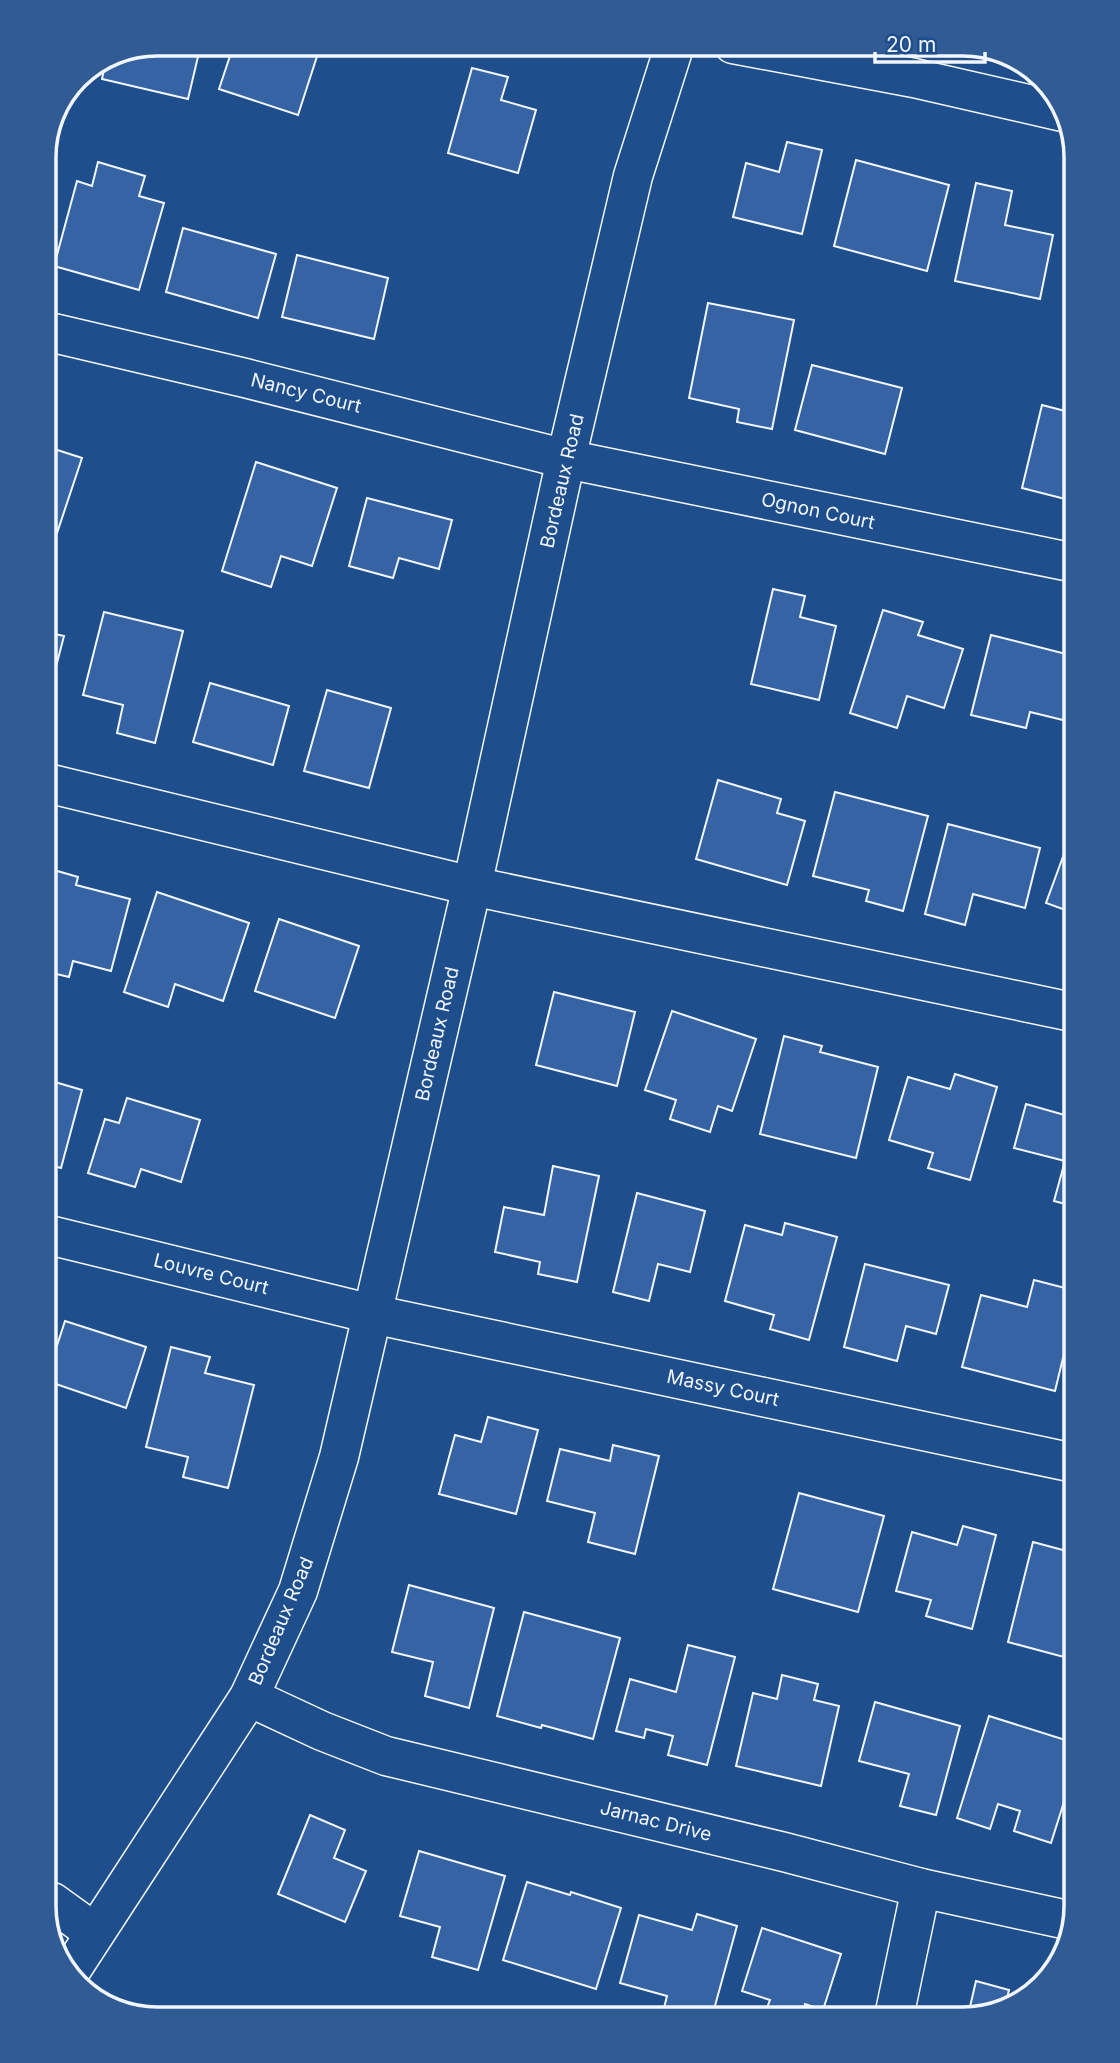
<svg xmlns="http://www.w3.org/2000/svg" width="1120" height="2063" font-family="Inter,sans-serif">
	<rect width="100%" height="100%" fill="#1f4e8c"/>
	<g fill="#3563a3" stroke="#f2f6ff" stroke-width="2">
		<polygon points="157,44 201,44 188,99 102,79 105,65"/>
		<polygon points="234,44 321,44 298,115 219,89"/>
		<polygon points="472,68 508,77 501,100 536,110 518,173 448,153"/>
		<polygon points="787,142 822,150 802,234 733,217 746,163 779,172"/>
		<polygon points="856,160 949,185 927,271 834,246"/>
		<polygon points="98,162 145,176 139,196 164,203 139,290 54,266 77,181 92,186"/>
		<polygon points="976,183 1012,191 1005,225 1053,235 1040,299 955,281"/>
		<polygon points="183,228 276,254 258,318 166,292"/>
		<polygon points="297,255 388,278 374,339 282,317"/>
		<polygon points="708,303 794,320 772,429 737,422 739,409 689,398"/>
		<polygon points="812,365 902,388 885,454 795,430"/>
		<polygon points="1042,405 1069,412 1069,500 1022,488"/>
		<polygon points="45,446 82,458 57,533 46,530"/>
		<polygon points="256,462 337,488 312,566 281,556 271,587 222,571"/>
		<polygon points="367,498 452,520 439,569 399,558 393,578 349,566"/>
		<polygon points="773,589 805,596 800,617 836,626 819,700 751,684"/>
		<polygon points="883,610 923,622 918,635 963,649 944,708 907,696 897,728 850,713"/>
		<polygon points="104,612 183,631 155,743 117,733 123,705 83,695"/>
		<polygon points="46,632 64,636 47,701"/>
		<polygon points="991,635 1070,655 1070,709 1067,721 1030,712 1026,728 971,715"/>
		<polygon points="210,683 289,706 273,765 193,742"/>
		<polygon points="327,690 391,708 369,788 304,771"/>
		<polygon points="718,780 781,799 777,813 805,821 787,885 696,859"/>
		<polygon points="835,792 928,816 903,911 866,901 869,890 813,876"/>
		<polygon points="948,824 1040,848 1025,908 973,894 965,925 925,914"/>
		<polygon points="1064,854 1071,857 1071,912 1046,903"/>
		<polygon points="47,868 78,877 76,885 130,899 111,971 73,961 69,977 48,972"/>
		<polygon points="157,892 249,923 223,1001 175,984 168,1007 124,992"/>
		<polygon points="279,919 359,946 335,1018 255,991"/>
		<polygon points="554,992 635,1012 617,1086 536,1065"/>
		<polygon points="672,1011 756,1039 732,1111 718,1106 710,1132 670,1119 676,1100 645,1090"/>
		<polygon points="784,1036 822,1046 820,1052 878,1067 856,1158 760,1134"/>
		<polygon points="955,1074 997,1087 970,1180 928,1168 933,1153 889,1140 908,1077 950,1089"/>
		<polygon points="48,1080 82,1090 61,1168 49,1165"/>
		<polygon points="127,1098 200,1120 181,1182 141,1169 135,1187 88,1173 105,1119 119,1123"/>
		<polygon points="1072,1102 1073,1206 1054,1201 1065,1161 1014,1148 1026,1104 1068,1116"/>
		<polygon points="553,1166 599,1176 577,1282 538,1274 540,1262 495,1252 504,1207 544,1215"/>
		<polygon points="637,1193 705,1211 690,1272 658,1264 649,1301 613,1292"/>
		<polygon points="785,1223 837,1237 809,1340 770,1329 774,1315 725,1301 745,1225 782,1235"/>
		<polygon points="865,1264 949,1285 936,1334 906,1326 897,1361 844,1347"/>
		<polygon points="1034,1280 1073,1290 1073,1317 1055,1391 962,1367 981,1295 1027,1307"/>
		<polygon points="65,1321 146,1347 126,1408 50,1382 50,1367"/>
		<polygon points="171,1347 210,1357 205,1373 254,1385 228,1488 183,1477 188,1457 146,1447"/>
		<polygon points="488,1417 538,1430 516,1514 439,1494 455,1435 481,1442"/>
		<polygon points="613,1445 659,1456 635,1554 588,1542 595,1513 547,1501 560,1449 610,1461"/>
		<polygon points="799,1493 884,1516 858,1612 773,1589"/>
		<polygon points="963,1526 996,1535 972,1629 926,1616 931,1600 896,1591 912,1532 957,1545"/>
		<polygon points="1033,1542 1074,1553 1066,1586 1075,1589 1075,1660 1008,1642"/>
		<polygon points="409,1585 494,1608 469,1708 425,1696 433,1662 392,1652"/>
		<polygon points="524,1612 620,1638 593,1739 542,1725 541,1728 497,1716"/>
		<polygon points="688,1645 735,1657 707,1765 668,1755 673,1736 646,1729 644,1738 616,1731 630,1679 676,1692"/>
		<polygon points="782,1675 818,1684 814,1700 839,1706 821,1786 736,1766 753,1693 777,1699"/>
		<polygon points="875,1702 960,1726 936,1815 900,1806 909,1774 859,1761"/>
		<polygon points="989,1716 1075,1743 1076,1764 1051,1843 1014,1831 1020,1811 998,1804 990,1829 957,1818"/>
		<polygon points="310,1815 345,1830 334,1858 366,1871 345,1922 278,1894"/>
		<polygon points="419,1851 505,1876 478,1970 432,1957 440,1927 400,1916"/>
		<polygon points="527,1882 570,1895 571,1892 621,1908 596,1989 503,1960"/>
		<polygon points="697,1914 737,1926 713,2013 683,2014 664,2008 667,1996 620,1983 639,1915 692,1930"/>
		<polygon points="762,1928 841,1954 823,2010 805,2004 803,2013 765,2013 770,2000 742,1991"/>
		<polygon points="976,1981 1009,1990 1004,2011 969,2011"/>
	</g>
	<g fill="none" stroke-linecap="round" stroke-linejoin="round">
		<g stroke="#f2f6ff" stroke-width="41">
			<g id="minor">
				<polyline points="733,44 914,78 1067,113"/>
				<polyline points="45,331 245,378 566,459 1070,562"/>
				<polyline points="47,783 472,886 1072,1012"/>
				<polyline points="49,1235 372,1314 1074,1463"/>
				<polyline points="249,1697 322,1731 386,1756 784,1852 921,1888 1072,1921"/>
				<polyline points="52,1902 95,1933"/>
				<polyline points="70,1972 249,1697 298,1591 339,1457 472,886 566,459 633,176 675,44"/>
				<polyline points="895,2012 921,1888"/>
			</g>
		</g>
		<use href="#minor" stroke="#1f4e8c" stroke-width="38"/>
	</g>
	<g text-anchor="middle" dominant-baseline="central" stroke-width="5" stroke-linejoin="round" paint-order="stroke">
		<g font-size="19" fill="#f2f6ff" stroke="#1f4e8c">
			<text transform="translate(306 393) rotate(14)">Nancy Court</text>
			<text transform="translate(562 481) rotate(-77)">Bordeaux Road</text>
			<text transform="translate(818 511) rotate(12)">Ognon Court</text>
			<text transform="translate(437 1034) rotate(-77)">Bordeaux Road</text>
			<text transform="translate(211 1274) rotate(14)">Louvre Court</text>
			<text transform="translate(723 1388) rotate(12)">Massy Court</text>
			<text transform="translate(281 1621) rotate(-67)">Bordeaux Road</text>
			<text transform="translate(656 1821) rotate(14)">Jarnac Drive</text>
		</g>
	</g>
	<path d="M0 0H1120V2063H0ZM157 56H963A101 101 0 0 1 1064 157V1906A101 101 0 0 1 963 2007H157A101 101 0 0 1 56 1906V157A101 101 0 0 1 157 56Z" fill="#305b95" fill-rule="evenodd"/>
	<path fill="none" stroke="#f2f6ff" stroke-width="3.5" d="M157 56H963A101 101 0 0 1 1064 157V1906A101 101 0 0 1 963 2007H157A101 101 0 0 1 56 1906V157A101 101 0 0 1 157 56Z"/>
	<path d="M875 52v10h110v-10" fill="none" stroke="#f2f6ff" stroke-width="3.5"/>
	<text x="886" y="52" font-size="21" fill="#f2f6ff" stroke="#1f4e8c" stroke-width="5" paint-order="stroke">20 m</text>
</svg>
